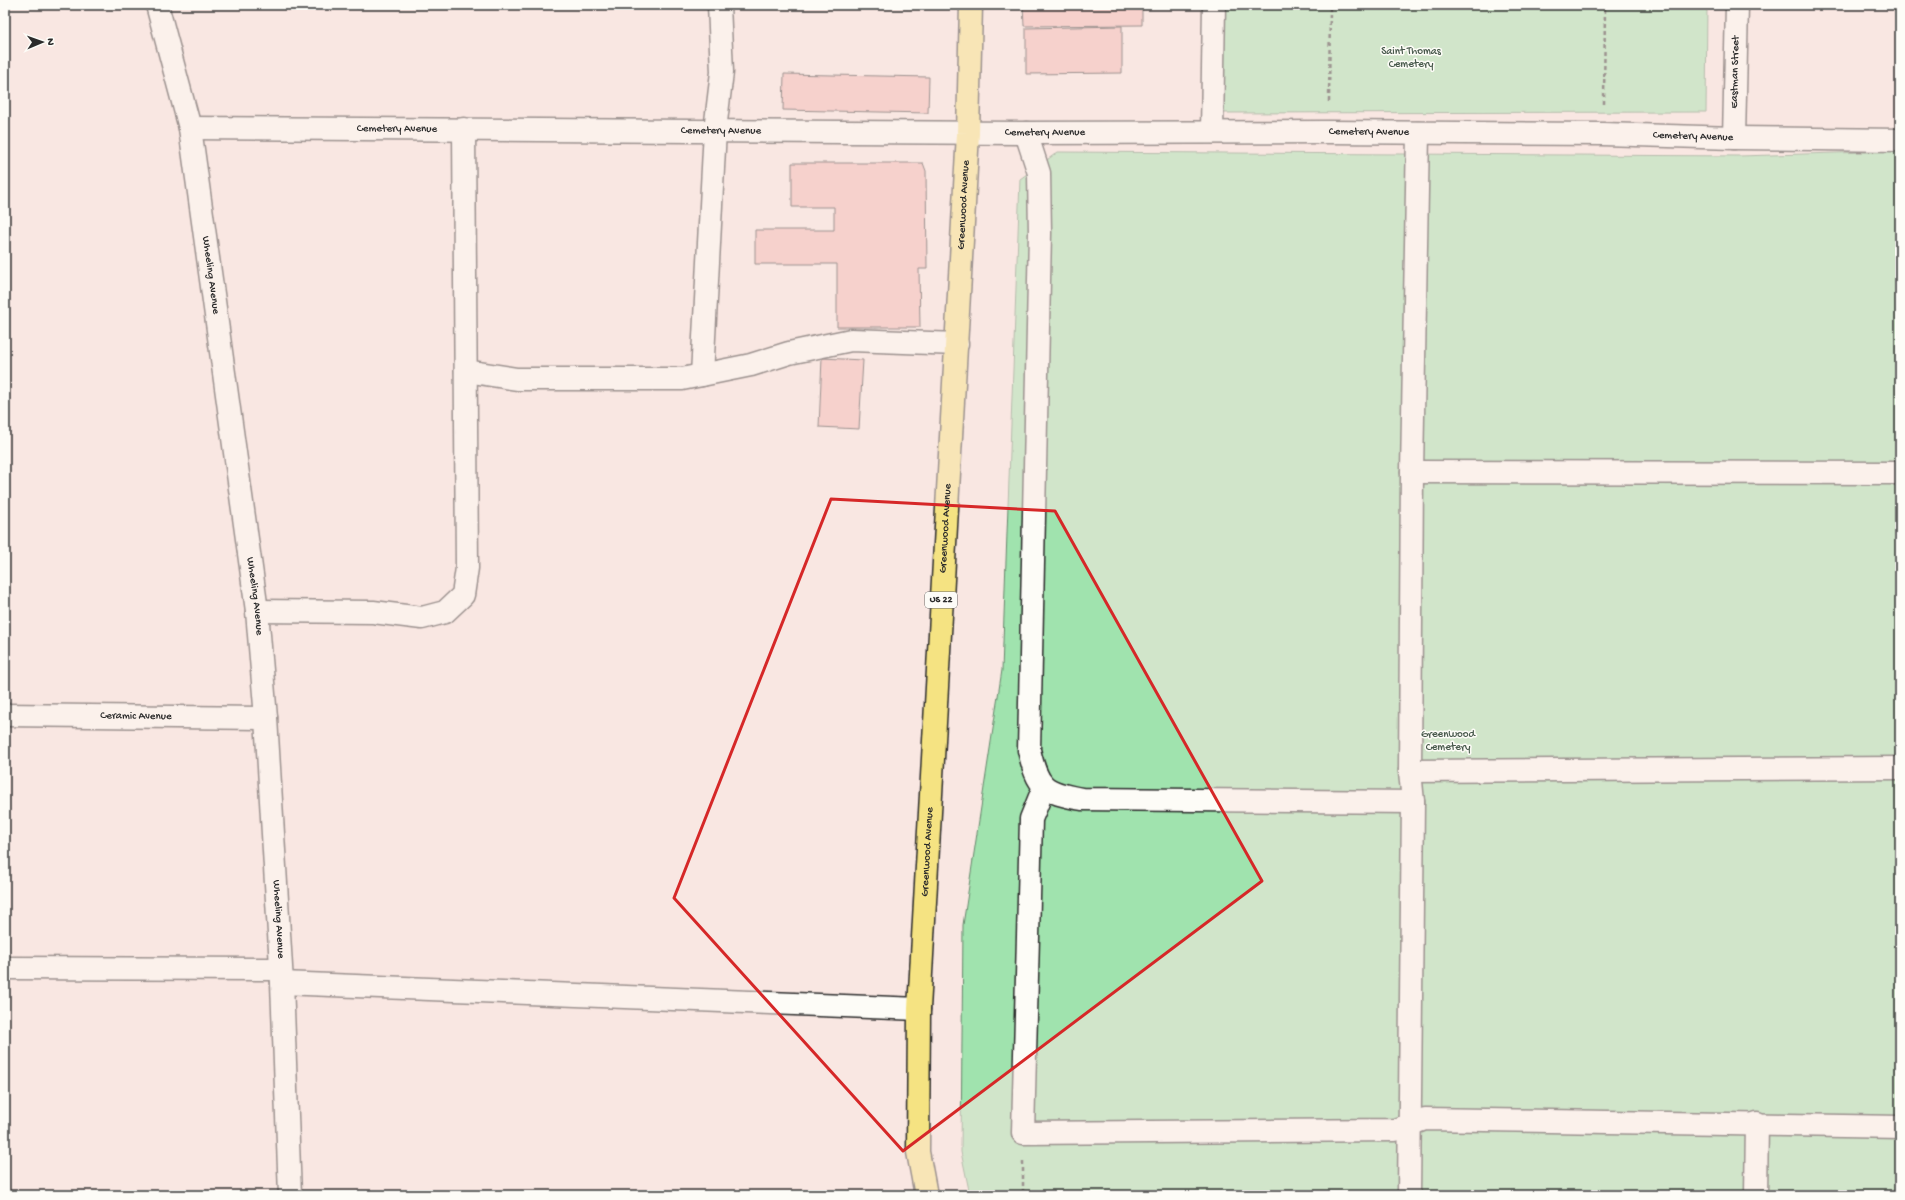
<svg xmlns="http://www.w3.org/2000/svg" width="1905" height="1200" font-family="'Gochi Hand',sans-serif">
	<rect width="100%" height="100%" fill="#f9e7e2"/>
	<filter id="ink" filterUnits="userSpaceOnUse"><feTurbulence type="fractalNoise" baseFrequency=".025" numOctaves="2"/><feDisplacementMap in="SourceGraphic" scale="8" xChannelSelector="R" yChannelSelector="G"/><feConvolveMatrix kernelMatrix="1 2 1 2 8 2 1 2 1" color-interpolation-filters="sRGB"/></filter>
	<g filter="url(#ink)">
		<g fill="#a0e3ae" stroke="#66876c">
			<polygon points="1211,5 1707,5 1706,112 1211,113"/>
			<polygon points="1900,151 1900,1195 970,1195 961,1152 963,925 1002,670 1020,179 1058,152 1740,156"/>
		</g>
		<g fill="#f1b5b2" stroke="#2b2b2b">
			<polygon points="1023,5 1142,5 1142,25 1024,26"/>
			<polygon points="1122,26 1122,73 1026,74 1026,28"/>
			<polygon points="784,74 929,77 928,113 783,110"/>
			<polygon points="792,163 923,163 926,171 927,269 919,269 920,327 837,327 837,264 755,264 755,230 834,230 834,207 792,207"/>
			<polygon points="822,358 863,360 859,429 819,427"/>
		</g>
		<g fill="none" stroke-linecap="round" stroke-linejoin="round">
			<g stroke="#2b2b2b" stroke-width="25">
				<g id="minor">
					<path id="s1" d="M157,5L190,128L257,611L266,718L282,983L290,1195"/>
					<path id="s2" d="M190,128L1026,133L1329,132L1603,134L1734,138L1900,140"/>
					<polyline points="1212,132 1214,5"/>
					<path d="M1026,133L1039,173L1040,233L1029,750C1038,788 1043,792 1082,799L1413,802"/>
					<path id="s3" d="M1734,138L1737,5"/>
					<polyline points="466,371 517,379 682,379 751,365 789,353 851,340 957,344"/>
					<polyline points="702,375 715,130 722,72 719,5"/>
					<polyline points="1412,472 1900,473"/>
					<polyline points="257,611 373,612 422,618 445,612 463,595 467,568 464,129"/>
					<path id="s4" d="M5,715L266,718"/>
					<polyline points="1410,771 1900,768"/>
					<polyline points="1044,787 1031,819 1023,1133 1395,1130 1425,1119 1900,1127"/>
					<polyline points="5,968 280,969"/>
					<polyline points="282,983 919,1009"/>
					<polyline points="1409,1195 1413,802 1410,771 1412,472 1418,133"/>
					<polyline points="1756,1195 1757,1123"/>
				</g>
			</g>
			<g stroke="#2b2b2b" stroke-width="25">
				<g id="major">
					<path id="s5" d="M926,1195L918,1152L919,1009L968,133L971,5"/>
				</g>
			</g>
			<g stroke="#2b2b2b" stroke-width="2.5" stroke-dasharray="4 3" stroke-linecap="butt">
				<polyline points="1329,102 1330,5"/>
				<polyline points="1604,104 1605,5"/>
				<polyline points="1023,1161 1023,1195"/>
			</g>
			<use href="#minor" stroke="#fdfcf7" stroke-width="22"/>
			<use href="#major" stroke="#f5e382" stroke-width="22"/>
		</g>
	</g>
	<path d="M0 0H1905V1200H0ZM831,499L1055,511L1262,881L903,1151L674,898Z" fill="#f9e7e2" fill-opacity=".55" fill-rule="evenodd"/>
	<path fill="none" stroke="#d62828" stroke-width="3" stroke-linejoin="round" d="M831,499L1055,511L1262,881L903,1151L674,898Z"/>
	<g text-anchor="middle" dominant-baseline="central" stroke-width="3" stroke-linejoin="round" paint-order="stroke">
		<rect fill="#fdfcf7" stroke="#6a6a68" stroke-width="1" x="925" y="592" width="32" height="16" rx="3"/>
		<g font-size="10" font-weight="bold" fill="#2b2b2b">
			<text x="941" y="600">US 22</text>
		</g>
		<g font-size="11" fill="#48594c" stroke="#fdfcf7">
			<text x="1411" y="52">Saint Thomas<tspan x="1411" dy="13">Cemetery</tspan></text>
			<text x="1448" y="735">Greenwood<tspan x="1448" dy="13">Cemetery</tspan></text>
		</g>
		<g font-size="11" fill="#2b2b2b" stroke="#fdfcf7">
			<text stroke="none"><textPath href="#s3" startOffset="66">Eastman Street</textPath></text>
			<text stroke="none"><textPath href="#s2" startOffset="207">Cemetery Avenue</textPath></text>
			<text stroke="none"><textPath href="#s2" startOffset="531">Cemetery Avenue</textPath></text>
			<text stroke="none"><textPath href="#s2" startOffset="855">Cemetery Avenue</textPath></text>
			<text stroke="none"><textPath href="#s2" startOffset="1179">Cemetery Avenue</textPath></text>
			<text stroke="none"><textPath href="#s2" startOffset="1503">Cemetery Avenue</textPath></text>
			<text stroke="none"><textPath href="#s5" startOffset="992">Greenwood Avenue</textPath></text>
			<text stroke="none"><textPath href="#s1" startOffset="276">Wheeling Avenue</textPath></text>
			<text stroke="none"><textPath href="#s5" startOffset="668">Greenwood Avenue</textPath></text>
			<text stroke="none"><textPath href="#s1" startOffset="600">Wheeling Avenue</textPath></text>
			<text stroke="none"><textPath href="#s4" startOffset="131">Ceramic Avenue</textPath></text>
			<text stroke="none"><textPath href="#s5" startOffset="344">Greenwood Avenue</textPath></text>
			<text stroke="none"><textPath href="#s1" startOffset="924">Wheeling Avenue</textPath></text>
		</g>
	</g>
	<rect width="1905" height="1200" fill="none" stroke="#fdfcf7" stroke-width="20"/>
	<rect x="10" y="10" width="1885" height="1180" fill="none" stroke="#2b2b2b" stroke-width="1.5" filter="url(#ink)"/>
	<g transform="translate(42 42) rotate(88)" stroke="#fdfcf7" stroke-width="3" paint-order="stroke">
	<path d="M0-3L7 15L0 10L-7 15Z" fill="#2b2b2b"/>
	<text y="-6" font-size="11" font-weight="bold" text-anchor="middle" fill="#2b2b2b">N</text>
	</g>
</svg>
